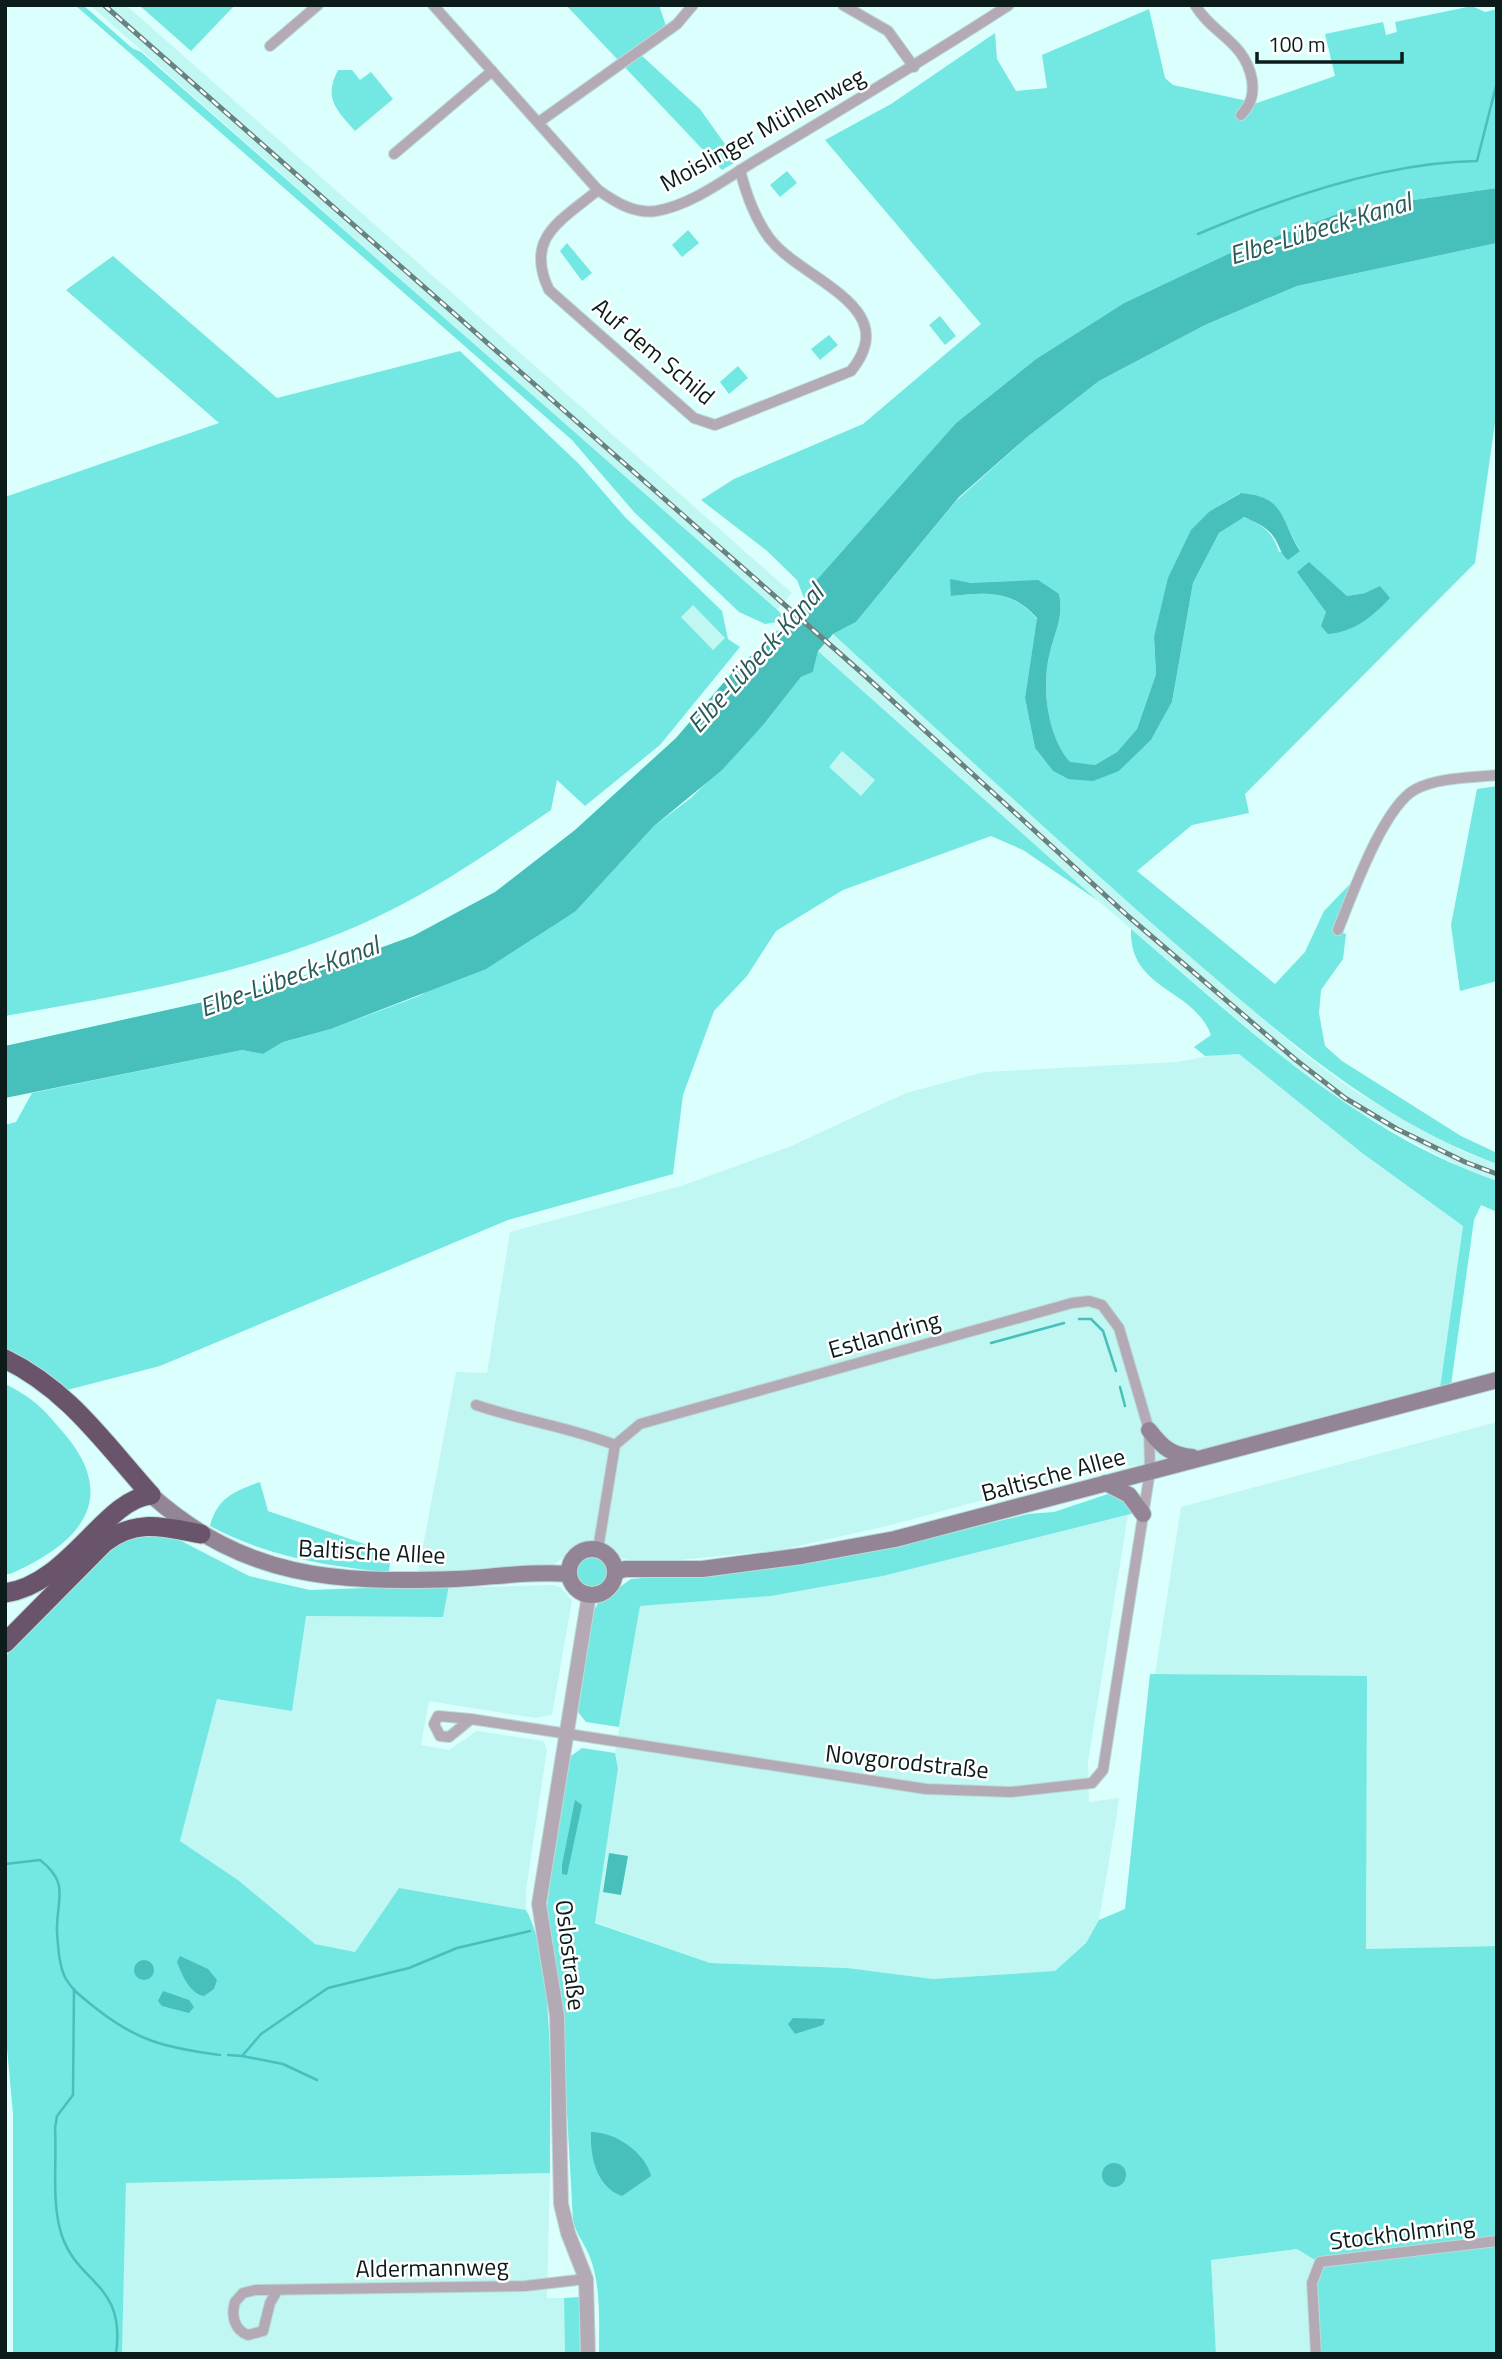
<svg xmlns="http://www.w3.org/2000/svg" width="1502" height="2359" font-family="'Titillium Web',sans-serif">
	<rect width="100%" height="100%" fill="#dbfffc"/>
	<g fill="#c0f7f3">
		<polygon points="90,5 126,5 792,593 776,611"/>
		<polygon points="693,604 726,638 713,650 681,617"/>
		<polygon points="833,634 1112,888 1299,1050 1351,1089 1464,1152 1497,1164 1497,1181 1466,1170 1345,1105 1297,1070 1097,900 818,651"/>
		<polygon points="843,750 875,780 861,796 828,767"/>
		<polygon points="1225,1053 1239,1054 1362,1153 1463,1226 1440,1388 1184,1457 1068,1477 891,1525 780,1550 649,1563 623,1559 611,1547 585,1542 553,1565 418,1572 456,1372 487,1373 510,1232 681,1186 789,1147 906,1093 984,1072 1177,1062"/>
		<polygon points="1497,1422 1497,1946 1366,1949 1367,1677 1155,1674 1181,1507"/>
		<polygon points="1128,1515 1088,1762 1089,1802 1119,1798 1116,1820 1099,1920 1086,1943 1055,1971 933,1979 847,1968 710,1963 595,1922 618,1769 615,1753 640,1606 771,1596 883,1576"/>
		<polygon points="552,1585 560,1587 572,1600 552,1715 535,1718 429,1701 421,1745 449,1750 477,1731 543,1741 547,1750 526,1890 526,1910 399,1888 355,1952 349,1951 315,1944 238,1880 180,1841 217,1699 306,1616 443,1617 448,1588"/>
		<polygon points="550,2173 547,2298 564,2298 565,2354 122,2354 126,2183"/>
		<polygon points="1297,2249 1320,2262 1497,2354 1216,2354 1211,2260"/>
	</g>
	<g fill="#73e7e1" fill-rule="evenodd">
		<polygon points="75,5 83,5 132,48 141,52 783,615 783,621 765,624 739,612 634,512 572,440"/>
		<polygon points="139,5 235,5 191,51"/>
		<polygon points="566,5 659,5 666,26 641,55 700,109 737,161 722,170"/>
		<polygon points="1472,6 1485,12 1497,9 1497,188 1351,209 1228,254 1124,303 1036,359 956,423 813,584 807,606 797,580 766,550 701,500 734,479 863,424 981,324 825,140 891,104 995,33 997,59 1016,91 1047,88 1042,55 1149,9 1165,78 1173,85 1257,103 1335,76 1325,34 1383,22 1386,35 1397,32 1395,22"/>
		<path d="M338,70H352L360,80L371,72L393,99L355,131C337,110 323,99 338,70Z"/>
		<polygon points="787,171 797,183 780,197 770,185"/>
		<polygon points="688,230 699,243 682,257 672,245"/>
		<polygon points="567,243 592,273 582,281 560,251"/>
		<path d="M1497,243V409L1475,563L1245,794L1249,813L1192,825L1137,871L1275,984L1305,952L1324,911L1350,884L1333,929L1346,934L1343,959L1321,990L1319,1013L1325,1046L1342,1061L1461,1136L1497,1153V1164C1370,1117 1272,1027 1171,940C1057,840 945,737 833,634L856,622L956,501L1026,438L1099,381L1205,325L1297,286ZM1240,493C1286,497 1280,519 1300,550L1279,552C1273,532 1263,525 1243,517L1219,533L1193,583L1172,702L1151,740L1119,771L1068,779L1053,771L1035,748L1025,698L1037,619C1013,590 986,592 951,596V580L1059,594C1064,617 1055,631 1050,652C1041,687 1047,736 1070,763L1095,765L1117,752L1137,729L1156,674L1154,637L1210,511ZM1308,563L1347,596L1365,593L1380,587L1322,626L1326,612Z"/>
		<path d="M113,256L277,398L460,351L579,464L625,517L722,611L728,639L740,647L660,745L585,806L557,780L551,810C498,846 446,883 389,911C269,971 135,993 5,1016V497L219,423L66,290ZM693,605L725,638L713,650L681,617Z"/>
		<polygon points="940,316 956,336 945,345 929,325"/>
		<polygon points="829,335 838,345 820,360 811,349"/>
		<polygon points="738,366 748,378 729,394 720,382"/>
		<path d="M818,651L1097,900L1023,850L991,836L843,890L776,931L747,976L714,1011L683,1095L673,1174L508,1220L160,1366L67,1390L5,1353V1125L16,1122L32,1093L242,1050L263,1054L283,1042L331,1029L419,996L576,911L654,826L692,797L764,724L801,677L813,672ZM842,751L875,780L861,796L829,767Z"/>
		<polygon points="1497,786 1497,981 1460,991 1451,925 1477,789"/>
		<path d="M1131,929C1244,1025 1354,1132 1497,1181V1212L1481,1205L1474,1220L1451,1385L1440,1388L1463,1226L1362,1153L1239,1054L1205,1056L1194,1047L1211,1035C1193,987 1129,991 1131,929Z"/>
		<path d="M5,1384C33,1398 42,1407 62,1431C122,1499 79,1544 10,1574H5Z"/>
		<path d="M260,1482L268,1511L391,1553L389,1573C320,1564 272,1558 210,1526C217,1498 234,1491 260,1482Z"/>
		<polygon points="1111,1493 1120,1494 1135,1513 883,1576 771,1596 640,1606 619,1727 586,1722 578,1712 594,1610 599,1602 631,1579 767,1568 917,1541 1028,1514 1054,1512"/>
		<path d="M164,1532L249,1576L310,1590L449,1585L443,1617L306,1616L292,1711L217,1699L180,1841L238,1880L315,1944L355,1952L399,1888L526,1910C557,1965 549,2107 550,2173L126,2183L122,2354H13V2114L5,2026V1658L16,1641L125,1535Z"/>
		<circle cx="593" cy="1571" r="18"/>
		<path d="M1150,1674L1367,1676L1366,1949L1497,1946V2354H1316L1312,2283L1320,2263L1297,2249L1211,2260L1216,2354H599C599,2323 601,2289 591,2260C586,2245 576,2235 573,2220L560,1990L547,1907L560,1805L571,1756L582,1748L615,1753L618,1769L595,1923L710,1963L847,1968L933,1979L1055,1971L1086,1943L1099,1920L1125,1909Z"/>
		<polygon points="579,2297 580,2354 565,2354 564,2298"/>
	</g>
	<g fill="#47bfba">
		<path d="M1497,188V243L1297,286L1205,325L1099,381L1026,438L959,497L856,622L833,634L818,651L813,672L801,677L764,724L722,770L654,826L576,911L486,969L331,1029L283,1042L263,1054L242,1050L5,1098V1046L275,986L413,936L495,892L575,830L676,738L731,674L777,631C798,624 807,604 813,584L956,423L1036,359L1124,303L1228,254L1351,209Z"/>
		<path d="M1241,493C1286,497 1280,519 1300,551L1288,560C1279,552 1280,545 1273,536C1266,526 1254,522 1244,517L1219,533L1193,583L1172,702L1151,740L1119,771L1093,781L1068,779L1053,771L1035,748L1025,698L1037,618C1013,590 986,592 951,596L950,579L972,583L1038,580L1059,594C1064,617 1055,631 1050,652C1041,686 1047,736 1070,762L1095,765L1117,752L1137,729L1156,674L1154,637L1168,578L1191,530L1210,511Z"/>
		<path d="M1309,562L1347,596L1365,593L1380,586L1390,598C1372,617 1354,632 1328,634L1321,626L1326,612L1297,572Z"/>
		<polygon points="575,1800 582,1805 567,1875 562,1874 562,1865"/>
		<polygon points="609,1853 628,1856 621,1895 603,1892"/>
		<path d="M180,1956L208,1969L217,1980L214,1989L204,1996C190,1994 182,1975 177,1962Z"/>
		<circle cx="144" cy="1970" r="10"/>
		<polygon points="163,1991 189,2000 194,2007 189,2013 162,2006 158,2001"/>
		<polygon points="793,2018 825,2019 823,2025 795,2034 788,2024"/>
		<path d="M591,2132C615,2132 645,2152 651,2176L622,2196C596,2187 590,2156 591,2132Z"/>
		<circle cx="1114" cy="2175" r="12"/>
	</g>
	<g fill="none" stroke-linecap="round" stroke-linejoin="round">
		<g stroke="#47bfba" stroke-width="2.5">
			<path d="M1198,234C1280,199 1386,162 1477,161L1497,82"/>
			<polyline points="1079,1319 1091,1319 1103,1331 1116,1371"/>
			<polyline points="991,1343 1064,1323"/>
			<polyline points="1120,1387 1125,1406"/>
			<path d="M5,1864L40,1860C71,1884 56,1899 57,1932C58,1946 59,1967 66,1979C72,1990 83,1998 93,2006C136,2041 166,2048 220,2055"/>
			<path d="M74,1989L73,2095L57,2116L55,2128C57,2162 51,2204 62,2236C79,2285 126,2283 116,2354"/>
			<polyline points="228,2055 242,2056 261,2034 328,1988 409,1968 457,1948 530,1931"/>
			<polyline points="242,2056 283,2064 317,2080"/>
		</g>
		<g stroke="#badbd8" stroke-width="12">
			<g id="minor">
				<path d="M433,5L598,190C615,202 634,214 656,211C693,205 729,176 760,158C844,108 927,58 1009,5"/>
				<polyline points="843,5 888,31 914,67"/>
				<path d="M1195,5C1213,35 1245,41 1252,80C1254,95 1251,104 1241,115"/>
				<polyline points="270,46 318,5"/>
				<polyline points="539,122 677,24 693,5"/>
				<polyline points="394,154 492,71"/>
				<path d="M598,190C561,221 524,237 549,290L694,418L715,425L851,371C904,306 803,281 770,239C755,219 746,194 740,170"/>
				<path d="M1338,930C1352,895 1384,805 1416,789C1439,777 1472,778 1497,775"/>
				<path d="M476,1405C523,1421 570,1427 615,1445"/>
				<polyline points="471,1719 449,1737 440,1736 434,1724 438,1716 471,1719 926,1789 1011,1792 1092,1783 1103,1770 1150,1471 1149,1430 1119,1328 1102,1305 1089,1301 1072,1303 640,1424 615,1445 598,1549"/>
				<path d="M277,2291L270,2303L263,2331L248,2335C234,2330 231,2315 235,2302L243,2293L255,2290L525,2286L586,2279"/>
				<polyline points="1316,2354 1312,2283 1320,2262 1497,2241"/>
			</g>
		</g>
		<g stroke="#badbd8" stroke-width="16">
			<polyline id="tertiary" points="588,2354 586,2279 568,2233 561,2204 557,2016 539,1904 589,1595"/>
		</g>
		<g stroke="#badbd8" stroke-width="18">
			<g id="secondary">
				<path d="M1149,1430C1162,1447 1171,1455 1192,1457"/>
				<polyline points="1106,1483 1129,1495 1143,1514"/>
				<path d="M151,1495C246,1579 335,1583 456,1579C494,1577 532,1571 569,1574"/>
				<circle cx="592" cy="1572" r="23"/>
				<polyline points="615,1572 625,1569 702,1569 802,1556 895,1539 1497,1380"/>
			</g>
		</g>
		<g stroke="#badbd8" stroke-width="21">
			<g id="motorway">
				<path d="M5,1359C69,1390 105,1444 151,1495"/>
				<path d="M5,1593C68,1585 105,1499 151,1495"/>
				<path d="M5,1643L104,1543C136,1518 164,1527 201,1534"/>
			</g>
		</g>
		<use href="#minor" stroke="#b4aab6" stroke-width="10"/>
		<use href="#tertiary" stroke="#b4aab6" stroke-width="14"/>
		<use href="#secondary" stroke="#948596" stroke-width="16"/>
		<use href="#motorway" stroke="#69546c" stroke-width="19"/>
		<g stroke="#688280" stroke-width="5">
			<polyline id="rail" points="104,5 862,673 1129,917 1296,1060 1345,1098 1397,1129 1465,1162 1497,1174"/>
		</g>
		<use href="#rail" stroke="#fff" stroke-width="2.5" stroke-dasharray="8" stroke-linecap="butt"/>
	</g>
	<g text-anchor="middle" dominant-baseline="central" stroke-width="5" stroke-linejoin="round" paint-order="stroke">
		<g font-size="24" fill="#0b1c1b" stroke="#fff">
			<text transform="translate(762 129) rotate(-29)">Moislinger Mühlenweg</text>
			<text transform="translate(654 351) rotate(40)">Auf dem Schild</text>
			<text transform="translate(884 1334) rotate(-16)">Estlandring</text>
			<text transform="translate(1053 1474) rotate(-15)">Baltische Allee</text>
			<text transform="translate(372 1551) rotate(3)">Baltische Allee</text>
			<text transform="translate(907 1761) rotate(6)">Novgorodstraße</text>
			<text transform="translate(571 1955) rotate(83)">Oslostraße</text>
			<text transform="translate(1402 2232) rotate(-7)">Stockholmring</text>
			<text transform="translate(432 2267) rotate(-1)">Aldermannweg</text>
		</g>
		<g font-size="26" font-style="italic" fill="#295c59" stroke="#fff">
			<text transform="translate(1320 228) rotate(-17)">Elbe-Lübeck-Kanal</text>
			<text transform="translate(755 658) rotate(-48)">Elbe-Lübeck-Kanal</text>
			<text transform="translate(289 976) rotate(-20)">Elbe-Lübeck-Kanal</text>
		</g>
	</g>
	<rect width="1502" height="2359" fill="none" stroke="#0b1c1b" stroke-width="14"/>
	<path d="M1257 52v10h145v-10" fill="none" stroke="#0b1c1b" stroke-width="3.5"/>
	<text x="1268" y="52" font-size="21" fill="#0b1c1b" stroke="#ffffff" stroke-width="5" paint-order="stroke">100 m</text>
</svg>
